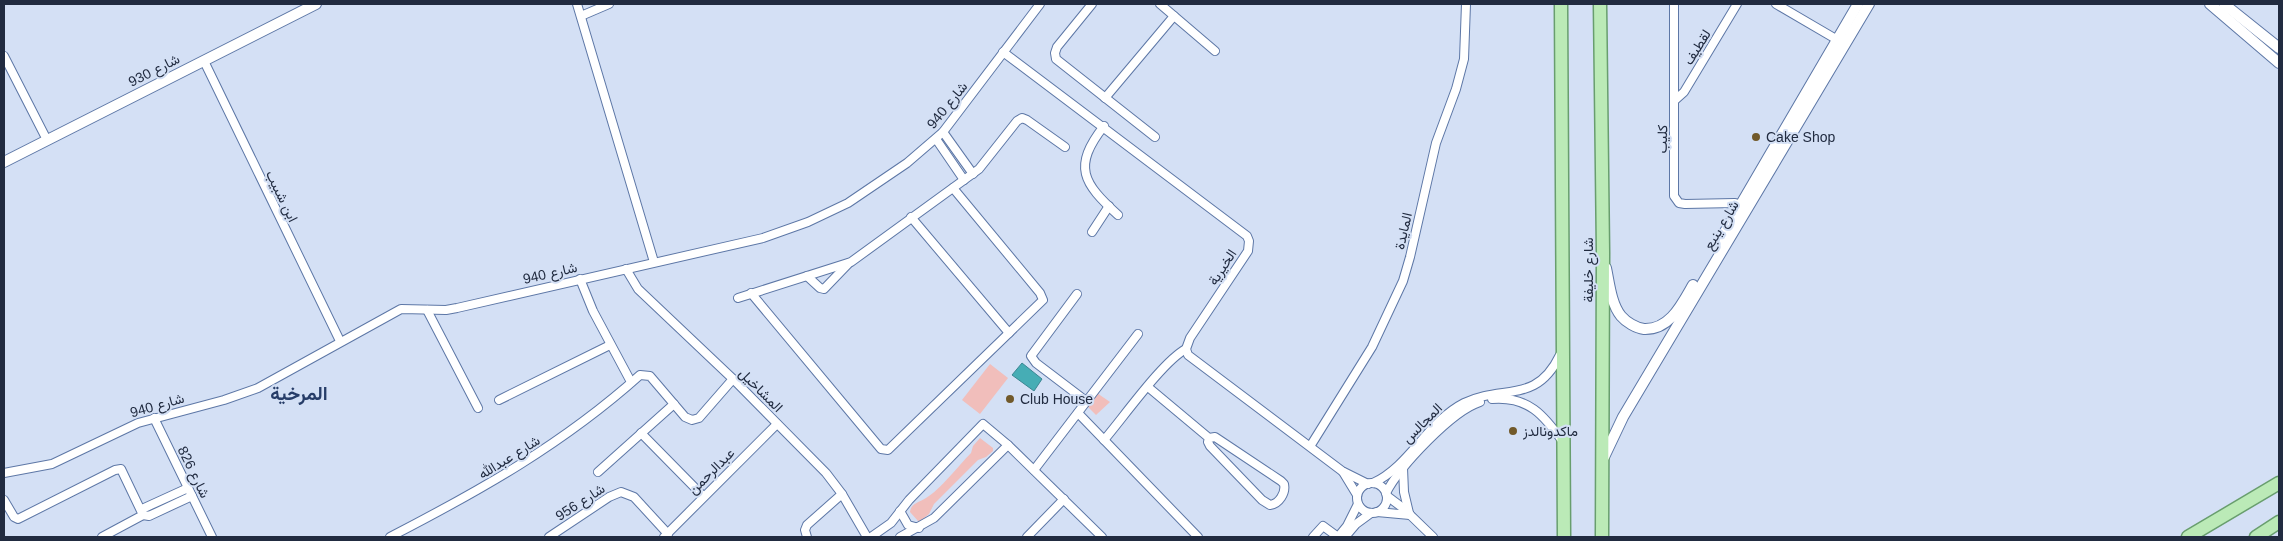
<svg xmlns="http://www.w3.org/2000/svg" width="2283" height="541" font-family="Arial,Vazirmatn,sans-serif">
	<rect width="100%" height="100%" fill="#d4e0f5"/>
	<g fill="#f1bebb">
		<polygon points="990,364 1008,378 980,414 962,400"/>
		<polygon points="1097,393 1110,402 1096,415 1087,406"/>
		<path d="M980,438L993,448V451L986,457L978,460L934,504L929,514L919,522L910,512C911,503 920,502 926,498C940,490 959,465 971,453L973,446Z"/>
	</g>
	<polygon fill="#46adb5" stroke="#3b8692" points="1022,363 1042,379 1034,391 1012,375"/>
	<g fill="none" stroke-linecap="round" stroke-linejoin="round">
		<g stroke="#5d77a6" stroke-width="10">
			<g id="minor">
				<polyline points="577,4 654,262"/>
				<polyline points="1092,4 1057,47 1055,53 1056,59 1155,137"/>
				<polyline points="1160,4 1215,51"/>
				<polyline points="1674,4 1674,196 1679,203 1685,204 1735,203 1744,206"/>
				<polyline points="1776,4 1841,42"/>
				<polyline points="581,16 609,4"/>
				<polyline points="1003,52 1247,236 1249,241 1248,251 1190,338 1186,349 1188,355 1342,471 1368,484"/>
				<polyline points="4,56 47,140"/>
				<polyline points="204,61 340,341"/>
				<polyline points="1105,98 1174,16"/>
				<polyline points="1675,100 1684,92 1737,4"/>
				<path d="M1104,126C1072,167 1083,183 1118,215"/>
				<polyline points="943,132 973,174"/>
				<polyline points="936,139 964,180"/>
				<polyline points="911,217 1009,333"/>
				<polyline points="1092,232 1109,206"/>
				<polyline points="626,269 638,289 733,379 826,473 842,494 867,537"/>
				<polyline points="807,276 820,288 824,289 849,263"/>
				<polyline points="580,279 593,311 631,382"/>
				<polyline points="751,293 881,449 888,450 1043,300 1040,293 953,188"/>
				<polyline points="1077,294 1031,356 1036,363 1086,401"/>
				<polyline points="738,298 851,262 979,169 1017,121 1022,118 1027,120 1065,147"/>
				<polyline points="427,310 478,408"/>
				<path d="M1148,387L1209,438L1215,437L1281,481L1284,484C1286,493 1279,504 1270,505L1262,500L1210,446L1208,442L1209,438"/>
				<path d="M1492,399C1528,396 1544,415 1563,442"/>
				<polyline points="499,400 610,345"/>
				<polyline points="1078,413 1198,537"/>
				<polyline points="154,418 212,537"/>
				<polyline points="641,433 703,496"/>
				<path d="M1104,440C1123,418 1163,361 1186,349"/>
				<polyline points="1311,445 1372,347 1403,281 1410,257 1436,143 1456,89 1464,59 1466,4"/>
				<polyline points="1403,468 1404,492 1409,513"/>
				<polyline points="1034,470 1138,334"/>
				<polyline points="598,472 674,404"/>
				<polyline points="1343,472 1357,495"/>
				<polyline points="4,473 52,464 138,423 224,400 258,388 401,309 446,310 457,308 763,238 808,222 848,203 907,163 943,132 1040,4"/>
				<path d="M1373,483C1410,466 1427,422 1464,403C1503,384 1536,405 1560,355"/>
				<circle cx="1372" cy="498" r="15"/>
				<path d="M1386,493C1400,466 1452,411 1480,402"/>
				<polyline points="1387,496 1403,508 1433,537"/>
				<polyline points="4,500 14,517 18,519 115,470 121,469 143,515 102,537"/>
				<polyline points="142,509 188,488"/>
				<polyline points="900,511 908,525 919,528"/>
				<polyline points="1377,512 1410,515"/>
				<polyline points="143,515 149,516 192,496"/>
				<path d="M390,537C481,490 563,444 640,375L650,376L685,417L692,420L699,418L733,379"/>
				<polyline points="549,537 609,497 621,492 634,497 668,534"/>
				<polyline points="664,537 777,424"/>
				<polyline points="807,537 805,530 807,525 842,494"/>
				<polyline points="871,537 891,523 909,500 983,424 1008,445 1102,537"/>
				<polyline points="900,537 934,518 1008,445"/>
				<polyline points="1027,537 1064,499"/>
				<polyline points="1313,537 1323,526 1338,537"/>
				<polyline points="1338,537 1347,526 1358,504"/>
				<polyline points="1345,537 1356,524 1371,513"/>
			</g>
		</g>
		<g stroke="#5d77a6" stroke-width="12">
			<g id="tertiary">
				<polyline points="2210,4 2279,63"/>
				<polyline points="2224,4 2279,48"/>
				<polyline points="4,162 316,4"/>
				<polyline points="1716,247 1858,4"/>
				<path d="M1606,268C1609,282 1611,304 1621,316C1626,322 1636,328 1644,329C1670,330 1682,304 1693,285"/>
				<polyline points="1604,457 1623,417 1869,4"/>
			</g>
		</g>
		<g stroke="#689e6e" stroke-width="15">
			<g id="primary">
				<polyline points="1561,4 1564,537"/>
				<polyline points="1600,4 1603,253 1602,537"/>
				<polyline points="2188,537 2279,483"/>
				<polyline points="2256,537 2279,522"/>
			</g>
		</g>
		<use href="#minor" stroke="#fff" stroke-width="8"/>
		<use href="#tertiary" stroke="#fff" stroke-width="10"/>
		<use href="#primary" stroke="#bbeab7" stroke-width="12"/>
	</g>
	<g fill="#71592a" stroke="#d4e0f5" stroke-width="2">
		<circle cx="1756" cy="137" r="5"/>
		<circle cx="1010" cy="399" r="5"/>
		<circle cx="1513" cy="431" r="5"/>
	</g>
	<g text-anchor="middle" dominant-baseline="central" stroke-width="4" stroke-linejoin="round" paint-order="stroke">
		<g font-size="14" fill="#212b40" stroke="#d4e0f5">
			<text transform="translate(1697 47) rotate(-58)">لقطيف</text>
			<text transform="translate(154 70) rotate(-27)">شارع 930</text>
			<text transform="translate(947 105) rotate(-51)">شارع 940</text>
			<text transform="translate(1662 139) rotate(-89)">كليب</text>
			<text transform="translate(282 196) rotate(64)">ابن شبيب</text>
			<text transform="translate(1721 225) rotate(-59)">شارع ينبع</text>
			<text transform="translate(1403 231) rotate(-77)">المايدة</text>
			<text transform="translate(1222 267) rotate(-57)">الخيرية</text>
			<text transform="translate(1588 270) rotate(-90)">شارع خليفة</text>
			<text transform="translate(550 273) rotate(-13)">شارع 940</text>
			<text transform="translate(761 390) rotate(45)">المشاخيل</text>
			<text transform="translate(157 405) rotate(-16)">شارع 940</text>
			<text transform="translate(1422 423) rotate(-45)">المجالس</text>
			<text transform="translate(509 457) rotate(-32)">شارع عبدالله</text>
			<text transform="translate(711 471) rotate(-45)">عبدالرحمن</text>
			<text transform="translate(194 472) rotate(64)">شارع 826</text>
			<text transform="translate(580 502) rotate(-33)">شارع 956</text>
		</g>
		<g font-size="14" fill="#212b40" stroke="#d4e0f5" text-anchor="start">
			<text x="1766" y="137">Cake Shop</text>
			<text x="1020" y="399">Club House</text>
			<text x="1523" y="431">ماكدونالدز</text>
		</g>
		<g font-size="19" font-weight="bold" fill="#273d68" stroke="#d4e0f5">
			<text x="299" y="393">المرخية</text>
		</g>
	</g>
	<rect width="2283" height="541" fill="none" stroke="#212b40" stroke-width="10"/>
</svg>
